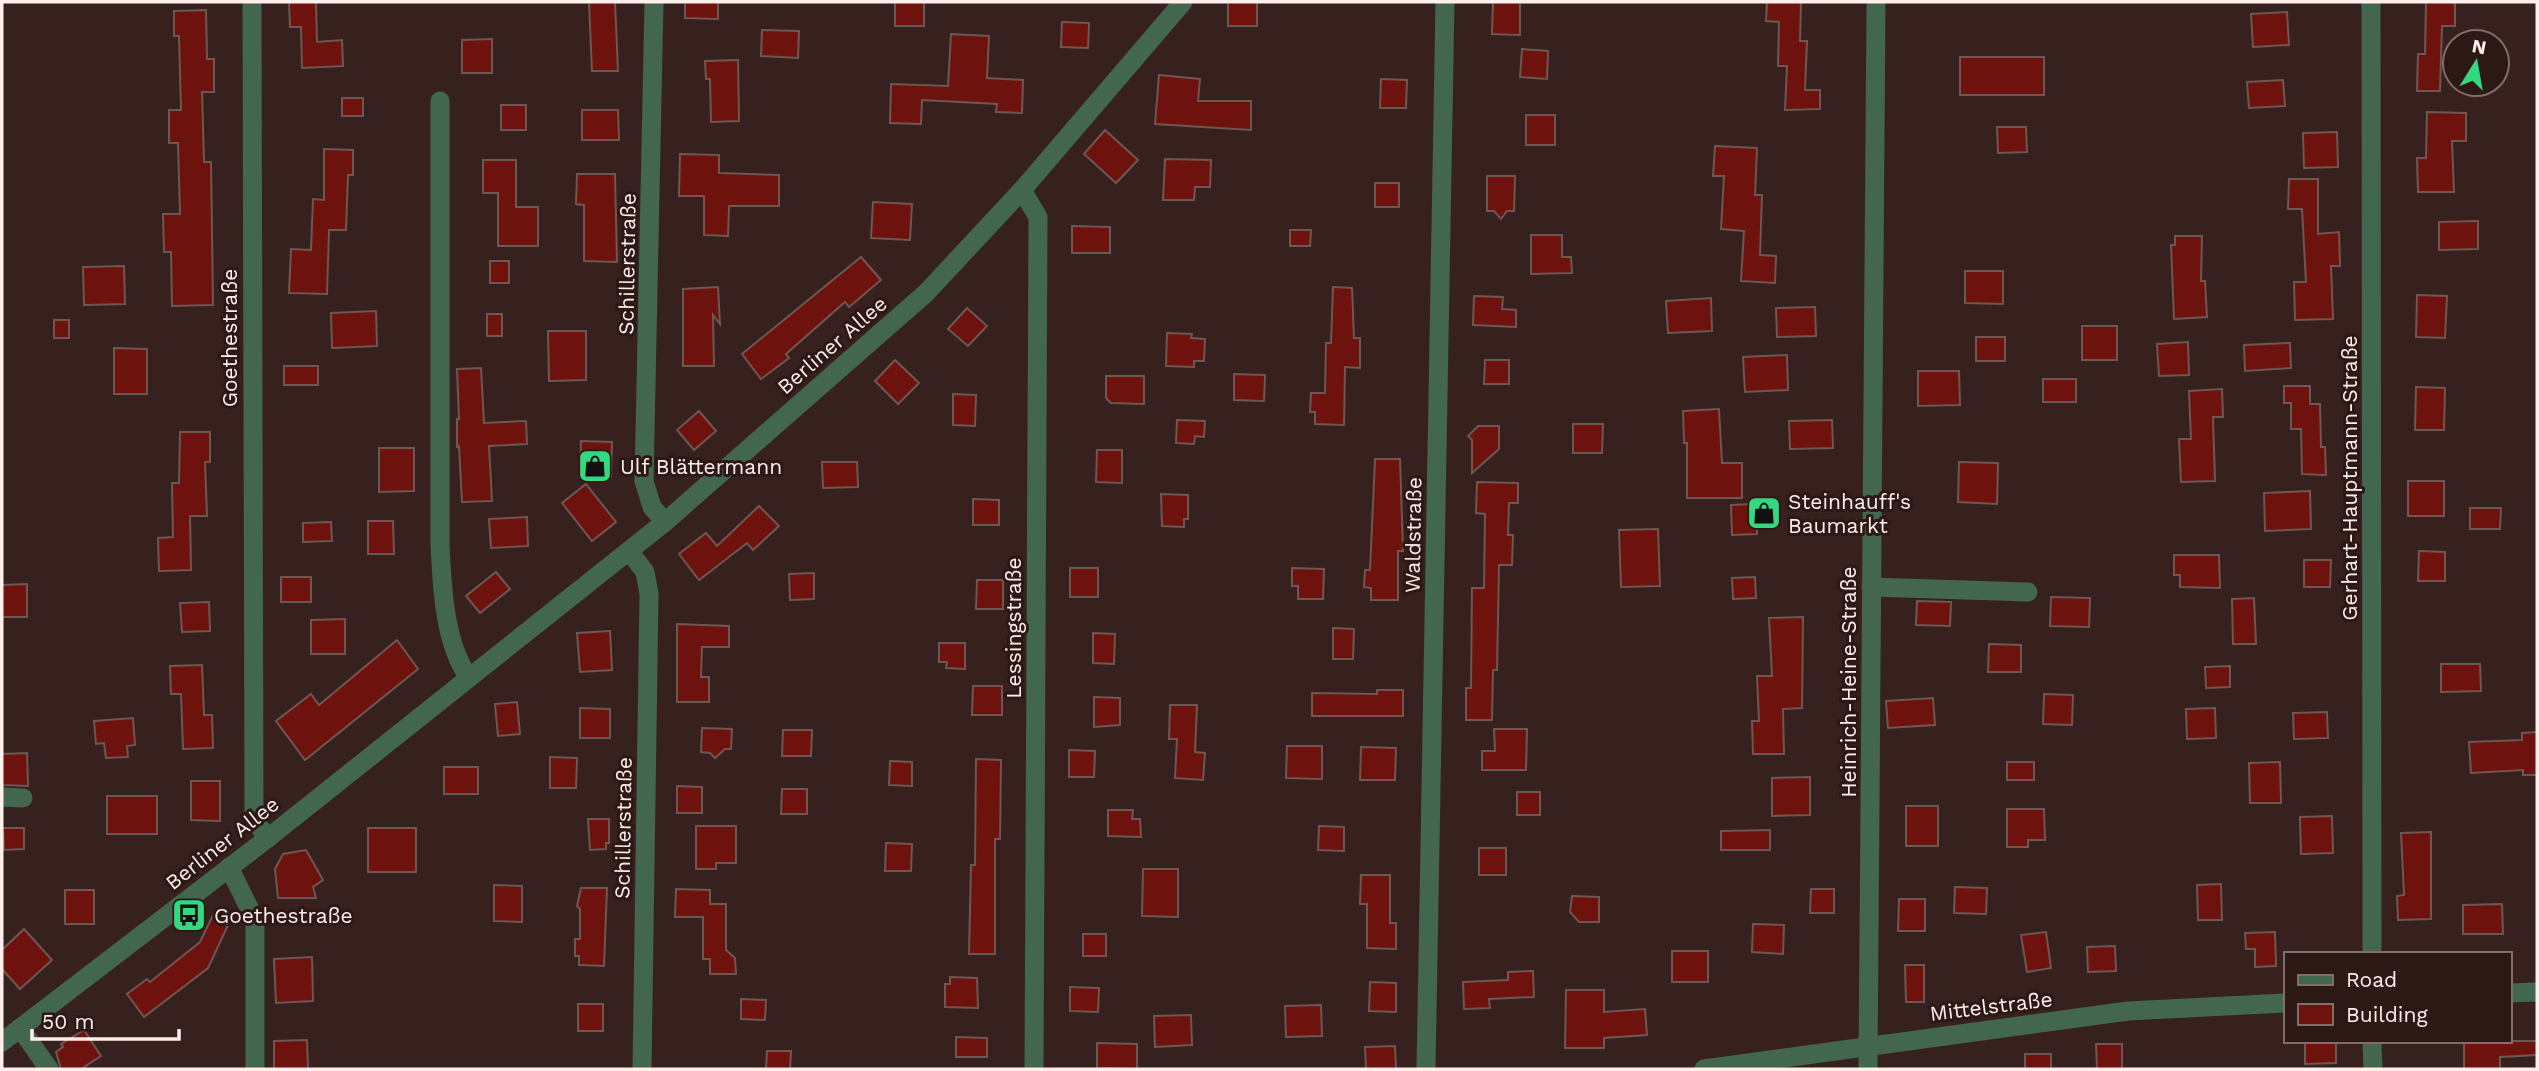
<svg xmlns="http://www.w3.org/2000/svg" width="2539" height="1071" font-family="'Work Sans',sans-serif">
	<rect width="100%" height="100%" fill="#37211e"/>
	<g fill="#6d120d" stroke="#6f5652" stroke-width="2">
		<polygon points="289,2 316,2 317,42 342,40 343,66 302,68 301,27 290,27"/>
		<polygon points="589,2 615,2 618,71 592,71"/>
		<polygon points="685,2 718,2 718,19 685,18"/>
		<rect x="895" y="2" width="29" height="24"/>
		<rect x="1228" y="2" width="29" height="24"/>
		<polygon points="1493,2 1520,2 1520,35 1492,34"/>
		<polygon points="1767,2 1801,2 1800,41 1807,41 1805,90 1820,90 1820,109 1785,110 1787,66 1778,66 1779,22 1766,21"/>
		<polygon points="2426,2 2455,2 2455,26 2442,26 2440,91 2417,91 2418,54 2425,54"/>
		<polygon points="206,10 207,59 214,59 214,92 202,92 204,162 211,162 213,305 172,306 171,252 164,252 163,214 180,214 178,143 169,143 169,110 181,110 179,36 174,36 174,11"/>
		<polygon points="2287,12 2289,45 2253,47 2251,14"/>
		<polygon points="1062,22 1089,23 1088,48 1061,47"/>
		<polygon points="762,30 799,31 798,58 761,56"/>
		<polygon points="951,34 989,36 987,78 1023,80 1022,113 996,112 997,104 922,100 921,124 890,123 891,84 948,86"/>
		<polygon points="492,39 492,73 462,73 462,40"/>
		<polygon points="1522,49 1548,51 1547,79 1520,77"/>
		<rect x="1960" y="57" width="84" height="38"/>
		<polygon points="738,60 739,121 711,122 710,79 706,79 705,61"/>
		<polygon points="1159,75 1200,79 1198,101 1251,101 1251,130 1155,124"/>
		<polygon points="1381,79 1407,80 1406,108 1380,108"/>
		<polygon points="2283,80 2285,106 2249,108 2247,82"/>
		<rect x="342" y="98" width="21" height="18"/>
		<rect x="501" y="105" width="25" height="25"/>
		<polygon points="582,110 618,110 619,140 582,140"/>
		<polygon points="2427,112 2466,113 2466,141 2452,141 2454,192 2418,192 2417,158 2426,158"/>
		<rect x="1526" y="115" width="29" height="30"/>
		<polygon points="1997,127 2026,127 2027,152 1998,153"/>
		<polygon points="1105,130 1138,160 1116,183 1084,154"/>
		<polygon points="2337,132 2338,167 2304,168 2303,133"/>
		<polygon points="1715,146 1757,148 1755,195 1762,195 1760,255 1776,256 1775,283 1741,281 1744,231 1721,229 1724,176 1713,176"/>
		<polygon points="324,149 353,150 353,175 348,175 346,230 329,230 327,294 289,293 291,249 311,250 313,199 324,200"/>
		<polygon points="680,154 719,155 719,173 779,175 779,206 729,206 728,236 704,235 704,196 679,196"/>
		<polygon points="1165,159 1211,160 1210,187 1195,187 1194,200 1163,200"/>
		<polygon points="483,160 516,160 516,207 538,207 538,246 498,246 498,193 483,193"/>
		<polygon points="577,174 615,174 617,262 584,261 584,205 576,204"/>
		<polygon points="1487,176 1515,176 1514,211 1507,211 1501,219 1494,211 1487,211"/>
		<polygon points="2289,179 2318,179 2318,234 2339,232 2340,266 2331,266 2333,319 2295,320 2294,282 2306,282 2302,209 2288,209"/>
		<rect x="1375" y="183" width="24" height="24"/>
		<polygon points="873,202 912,204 910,240 871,238"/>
		<polygon points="2478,221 2478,249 2439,250 2439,222"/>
		<polygon points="1072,226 1110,227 1110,253 1072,253"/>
		<polygon points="1290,230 1311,230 1310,246 1290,246"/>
		<polygon points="1531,235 1562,235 1562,257 1571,257 1572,273 1531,274"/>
		<polygon points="2175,236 2202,236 2201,281 2205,281 2207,317 2174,319 2171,245 2175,245"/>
		<polygon points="861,257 881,280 849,307 845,302 786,354 789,358 761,379 742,354"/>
		<rect x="490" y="261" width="19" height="22"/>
		<polygon points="124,266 125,304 84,305 83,267"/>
		<polygon points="1965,271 2003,271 2003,304 1965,303"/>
		<polygon points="718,287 720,324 713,315 714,366 683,366 683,289"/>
		<polygon points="1333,287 1352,288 1354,338 1360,338 1360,368 1345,367 1344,425 1315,424 1315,412 1310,412 1311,393 1325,393 1326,343 1331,343"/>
		<polygon points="2417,295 2447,296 2445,338 2416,337"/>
		<polygon points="1474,296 1503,297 1502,309 1516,310 1516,327 1473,325"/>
		<polygon points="1711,298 1712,331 1668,333 1666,301"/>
		<polygon points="1815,307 1816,336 1777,337 1776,308"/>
		<polygon points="967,308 987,326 968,346 948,329"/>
		<polygon points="376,311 377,346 332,348 331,313"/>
		<rect x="487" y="314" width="15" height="22"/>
		<rect x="54" y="320" width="15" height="18"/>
		<rect x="2082" y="326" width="35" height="34"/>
		<polygon points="548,331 586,331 586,380 549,381"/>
		<polygon points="1167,333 1192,334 1191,338 1205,339 1204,361 1194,361 1194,367 1166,366"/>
		<rect x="1976" y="337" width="29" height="24"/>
		<polygon points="2188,342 2189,375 2159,376 2157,344"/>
		<polygon points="2290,343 2291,368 2245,371 2244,345"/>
		<polygon points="114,348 147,349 147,394 114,394"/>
		<polygon points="1787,355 1788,390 1745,392 1743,357"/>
		<polygon points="895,360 919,383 898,404 875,381"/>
		<polygon points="1485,360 1509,360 1509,384 1484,384"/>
		<rect x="284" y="366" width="34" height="19"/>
		<polygon points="481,368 484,423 526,421 527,444 489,446 492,501 462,502 459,446 457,447 457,419 459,419 457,369"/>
		<polygon points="1918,371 1959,371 1960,405 1918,406"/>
		<polygon points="1234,374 1265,375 1264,401 1234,400"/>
		<polygon points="1106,376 1144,376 1144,404 1111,403 1106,398"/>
		<rect x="2043" y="379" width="33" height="23"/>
		<polygon points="2284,386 2310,386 2310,404 2320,404 2321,447 2325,447 2326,475 2302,474 2301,429 2291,429 2291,403 2284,403"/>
		<polygon points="2416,387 2445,388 2444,430 2415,430"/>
		<polygon points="2222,389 2223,417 2213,417 2215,481 2181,482 2179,439 2191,439 2189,391"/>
		<polygon points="953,394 976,395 975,426 953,425"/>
		<polygon points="1719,409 1722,463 1742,463 1742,498 1687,498 1687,443 1684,443 1683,411"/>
		<polygon points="699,411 716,431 694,450 677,430"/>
		<polygon points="1177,420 1205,421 1204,437 1195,436 1194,444 1176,443"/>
		<polygon points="1832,420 1833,448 1790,449 1789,421"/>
		<polygon points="1573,424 1603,424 1602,453 1573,453"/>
		<polygon points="1478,426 1499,426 1499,449 1472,473 1472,440 1468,436"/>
		<polygon points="180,432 210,432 210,462 205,462 207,516 190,516 191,570 159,571 158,538 173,537 172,483 179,483"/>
		<polygon points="581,441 612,442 611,477 580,477"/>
		<polygon points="379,448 414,448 414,491 379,492"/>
		<polygon points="1097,450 1122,450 1122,483 1096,482"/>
		<polygon points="1375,459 1400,459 1403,551 1398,551 1398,600 1371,600 1371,588 1364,587 1365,570 1370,570"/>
		<polygon points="822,462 857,462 858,487 823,488"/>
		<polygon points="1959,462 1998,463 1997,504 1958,502"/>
		<rect x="2408" y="481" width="36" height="35"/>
		<polygon points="1477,482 1518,483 1518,503 1509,503 1508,535 1513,535 1512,565 1499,565 1497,670 1493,670 1492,720 1466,720 1466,688 1471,688 1472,588 1484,588 1485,514 1476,513"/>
		<polygon points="586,484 616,522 592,541 562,503"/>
		<polygon points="2310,491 2311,529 2265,531 2264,493"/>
		<polygon points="1161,494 1188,495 1188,519 1184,519 1184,527 1162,526"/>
		<polygon points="973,499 999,500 999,525 973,525"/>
		<polygon points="1775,503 1776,518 1757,519 1757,534 1732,535 1731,505"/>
		<polygon points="759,506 779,526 753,550 747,543 699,580 679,554 706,533 717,546"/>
		<polygon points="2470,508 2501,508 2500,529 2470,529"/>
		<polygon points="527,517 528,546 491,548 489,519"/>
		<polygon points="368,521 393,521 394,554 368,554"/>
		<polygon points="331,522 332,541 303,542 303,523"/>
		<polygon points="1658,529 1660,586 1621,587 1619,530"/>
		<polygon points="2419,551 2445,552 2445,581 2418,581"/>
		<polygon points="2174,555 2219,555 2220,588 2180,587 2180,575 2174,575"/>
		<polygon points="2304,560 2331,560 2330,587 2304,587"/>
		<rect x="1070" y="568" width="28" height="29"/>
		<polygon points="1292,568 1324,569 1323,599 1298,599 1298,586 1292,586"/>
		<polygon points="496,572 510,589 480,613 466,596"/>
		<polygon points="814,573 814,599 790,600 789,574"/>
		<rect x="281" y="577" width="30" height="25"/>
		<polygon points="1755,577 1756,598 1733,599 1732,578"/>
		<polygon points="977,580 1003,580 1003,609 976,609"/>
		<polygon points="27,584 27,617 2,617 2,585"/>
		<polygon points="2051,597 2090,598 2089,627 2050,626"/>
		<polygon points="2254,598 2256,644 2233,644 2232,599"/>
		<polygon points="1917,601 1951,602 1950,626 1916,625"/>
		<polygon points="209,602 210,631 182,632 180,603"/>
		<polygon points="1803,617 1802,708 1783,709 1784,754 1753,754 1752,721 1759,721 1757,676 1772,676 1769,618"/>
		<polygon points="345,619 345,654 311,654 311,620"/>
		<polygon points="677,624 729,626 729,647 702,647 701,677 709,677 709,702 677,702"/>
		<polygon points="1333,628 1354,629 1353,659 1333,659"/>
		<polygon points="610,631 612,670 580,672 577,633"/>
		<polygon points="1093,633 1115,634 1114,664 1093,663"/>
		<polygon points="397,640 418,669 305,760 276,721 311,694 319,705"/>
		<polygon points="939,643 965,643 965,669 946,668 947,662 939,662"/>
		<polygon points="1989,644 2021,645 2021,672 1988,672"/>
		<polygon points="2441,664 2480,664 2481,691 2441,692"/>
		<polygon points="202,665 204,715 212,715 213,748 183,749 181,694 171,694 170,666"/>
		<polygon points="2230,666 2230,687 2206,688 2205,667"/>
		<polygon points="973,686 1002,686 1002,715 972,715"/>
		<polygon points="1377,690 1403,690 1403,716 1312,716 1312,693 1377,694"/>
		<polygon points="2044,694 2073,695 2072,725 2043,724"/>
		<polygon points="1094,697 1120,698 1120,725 1094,727"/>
		<polygon points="1933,698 1935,725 1888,728 1886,701"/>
		<polygon points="517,702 520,734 498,736 495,704"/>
		<polygon points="1170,705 1197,705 1195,752 1205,753 1203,780 1175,778 1177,739 1169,739"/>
		<polygon points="580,708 610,709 610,738 580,738"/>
		<polygon points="2215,708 2216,738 2187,739 2186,709"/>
		<polygon points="2327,712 2328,738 2294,739 2293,713"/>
		<polygon points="133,718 135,745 127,746 128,757 106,758 104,743 96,744 94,721"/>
		<polygon points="702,728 732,729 731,749 725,749 715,758 710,753 701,752"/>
		<polygon points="1494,729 1527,729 1526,770 1482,770 1482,751 1495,751"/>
		<polygon points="783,730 812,730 811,756 782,756"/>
		<polygon points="2537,732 2537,775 2523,775 2523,770 2471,773 2469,742 2522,740 2522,733"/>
		<polygon points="1287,746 1322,746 1322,779 1286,778"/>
		<polygon points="1361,747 1396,748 1395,780 1360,780"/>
		<polygon points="1069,750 1095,751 1094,777 1069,777"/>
		<polygon points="27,753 28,786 2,785 2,754"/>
		<polygon points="550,757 577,758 576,788 550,788"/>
		<polygon points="976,759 1001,760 1000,839 995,839 995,954 969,954 971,865 975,865"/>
		<polygon points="890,761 912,762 912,786 889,785"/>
		<rect x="2007" y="762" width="27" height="18"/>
		<polygon points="2280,762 2281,803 2250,803 2249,763"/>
		<rect x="444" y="767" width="34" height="27"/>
		<polygon points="1810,777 1810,815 1772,816 1772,778"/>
		<polygon points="191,781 220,781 220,821 191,820"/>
		<polygon points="677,786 702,787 702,813 677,813"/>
		<polygon points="782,789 807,789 807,814 781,814"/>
		<rect x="1517" y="792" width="23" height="23"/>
		<rect x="107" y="796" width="50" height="38"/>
		<rect x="1906" y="806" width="32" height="40"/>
		<polygon points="2007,809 2044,809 2045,840 2028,840 2028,847 2007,847"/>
		<polygon points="1108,810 1133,810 1132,819 1140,819 1141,837 1108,836"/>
		<polygon points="2332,816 2333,853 2301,854 2300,817"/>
		<polygon points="588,819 609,819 609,843 606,843 606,849 590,850"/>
		<polygon points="696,826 736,826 736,863 716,863 716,869 696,869"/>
		<polygon points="1319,826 1344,827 1344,851 1318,850"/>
		<polygon points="3,828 24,828 24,849 4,850"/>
		<rect x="368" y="828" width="48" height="44"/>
		<polygon points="1770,830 1770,850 1721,850 1721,831"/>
		<polygon points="2431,832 2431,919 2398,920 2397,896 2404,895 2401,833"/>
		<polygon points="886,843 912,844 911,871 885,871"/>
		<rect x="1479" y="848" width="27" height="27"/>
		<polygon points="306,850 323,880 313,887 316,898 278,898 275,869 283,854"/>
		<polygon points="1143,869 1178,869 1178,917 1142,916"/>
		<polygon points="1361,875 1390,875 1390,923 1396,923 1396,949 1367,948 1367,904 1360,904"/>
		<polygon points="2221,884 2222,920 2198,920 2197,885"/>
		<polygon points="494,885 522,886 522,922 494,921"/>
		<polygon points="1955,887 1987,888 1986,914 1954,913"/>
		<polygon points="581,888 607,888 604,966 579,965 579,956 575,956 575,939 580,939 580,909 577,906"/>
		<polygon points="676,889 710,890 710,904 726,904 726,950 735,958 736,974 710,974 710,959 703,959 703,917 675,917"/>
		<polygon points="1811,889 1834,889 1834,913 1810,913"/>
		<rect x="65" y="890" width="29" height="34"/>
		<polygon points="1572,896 1599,897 1599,922 1579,922 1570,912"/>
		<polygon points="1899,899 1925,899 1925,931 1898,931"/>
		<polygon points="2502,904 2503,934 2463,934 2463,905"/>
		<polygon points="214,913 230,921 208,968 144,1017 127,994 147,979 150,982 200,942"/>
		<polygon points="1753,924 1784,925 1783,954 1752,952"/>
		<polygon points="24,929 52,960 20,989 2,969 2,950"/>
		<polygon points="2046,932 2051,968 2027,972 2021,935"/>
		<polygon points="2275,932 2276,966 2255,967 2255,949 2246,949 2245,933"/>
		<rect x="1083" y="934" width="23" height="22"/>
		<polygon points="2115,946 2116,971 2088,972 2087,947"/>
		<rect x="1672" y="951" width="36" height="31"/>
		<polygon points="312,957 313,1001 276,1003 274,959"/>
		<polygon points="1905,965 1924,965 1924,1002 1906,1002"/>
		<polygon points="1533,971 1534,997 1489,999 1490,1008 1464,1009 1463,982 1508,980 1508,972"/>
		<polygon points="950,977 977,978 978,1008 945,1007 945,984 950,984"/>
		<polygon points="1370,982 1396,983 1396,1012 1369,1011"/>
		<polygon points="1070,987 1099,988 1098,1012 1070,1011"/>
		<polygon points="1566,990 1604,990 1604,1012 1645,1009 1647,1035 1604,1038 1604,1048 1565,1048"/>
		<polygon points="741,999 766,1000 765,1020 741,1019"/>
		<rect x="578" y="1004" width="25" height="27"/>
		<polygon points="1321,1005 1322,1036 1286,1037 1285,1006"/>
		<polygon points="1191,1015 1192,1045 1155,1047 1154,1016"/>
		<polygon points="84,1030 101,1056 81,1069 61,1069 56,1052 63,1047 61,1044"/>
		<polygon points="956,1037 987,1038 987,1057 956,1057"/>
		<polygon points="307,1040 308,1069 274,1069 274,1041"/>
		<polygon points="2305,1041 2336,1041 2336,1063 2305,1064"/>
		<polygon points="2464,1041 2537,1041 2537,1055 2500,1057 2500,1069 2464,1069"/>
		<polygon points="1097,1043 1137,1044 1137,1069 1097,1068"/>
		<polygon points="2096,1044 2122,1044 2122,1069 2097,1069"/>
		<polygon points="1395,1046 1396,1069 1366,1069 1365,1047"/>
		<polygon points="767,1051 791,1051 790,1069 766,1069"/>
		<rect x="2025" y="1054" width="26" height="15"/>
	</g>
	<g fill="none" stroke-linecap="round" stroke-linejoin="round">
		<g stroke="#43664f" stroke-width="19">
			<polyline points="252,2 254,820 268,838"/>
			<polyline points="654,2 644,481 652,507 665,522"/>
			<polyline points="2371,2 2372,954"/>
			<path d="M440,101V544C442,586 444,643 469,678"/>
			<polyline points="1022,190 1038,217 1034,1069"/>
			<polyline points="629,551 645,572 649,594 642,1069"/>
			<polyline points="1871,587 2028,592"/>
			<polyline points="2,797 23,798"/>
			<polyline points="229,867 255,920 255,1069"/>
			<polyline points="2509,993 2537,992"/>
			<polyline points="20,1028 49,1069"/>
			<polyline points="2372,1041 2373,1069"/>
			<polyline points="2,1042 268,838 665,522 926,293 1022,190 1183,2"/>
			<polyline points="1426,1069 1445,2"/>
			<polyline points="1704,1069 2128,1011 2285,1003"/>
			<polyline points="1868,1069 1876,2"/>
		</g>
	</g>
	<defs>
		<g id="shop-square" transform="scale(1.75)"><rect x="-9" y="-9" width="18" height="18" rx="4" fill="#34d881" stroke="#2c1815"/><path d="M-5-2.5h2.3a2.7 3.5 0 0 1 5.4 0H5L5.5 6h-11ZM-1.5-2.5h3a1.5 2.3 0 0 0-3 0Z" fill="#111"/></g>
		<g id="bus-square" transform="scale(1.75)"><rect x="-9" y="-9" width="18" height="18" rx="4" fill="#34d881" stroke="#2c1815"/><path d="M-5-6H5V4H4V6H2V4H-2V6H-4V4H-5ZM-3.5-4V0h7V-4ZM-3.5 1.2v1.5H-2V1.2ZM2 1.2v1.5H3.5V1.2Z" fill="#111"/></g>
	</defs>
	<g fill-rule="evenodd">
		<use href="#shop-square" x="595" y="466"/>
		<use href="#shop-square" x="1764" y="513"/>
		<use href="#bus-square" x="189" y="915"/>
	</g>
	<g text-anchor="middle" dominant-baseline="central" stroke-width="6" stroke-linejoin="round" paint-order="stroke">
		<g font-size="21" fill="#feeeec" stroke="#2c1815">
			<text transform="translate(627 264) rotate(-89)">Schillerstraße</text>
			<text transform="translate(229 338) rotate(-90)">Goethestraße</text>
			<text transform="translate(832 345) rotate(-41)">Berliner Allee</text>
			<text transform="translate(2349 478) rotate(-90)">Gerhart-Hauptmann-Straße</text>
			<text transform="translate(1413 535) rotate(-89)">Waldstraße</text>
			<text transform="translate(1013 628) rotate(-90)">Lessingstraße</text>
			<text transform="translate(1848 682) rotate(-90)">Heinrich-Heine-Straße</text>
			<text transform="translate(623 828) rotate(-89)">Schillerstraße</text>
			<text transform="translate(222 843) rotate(-38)">Berliner Allee</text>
			<text transform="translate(1991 1006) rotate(-7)">Mittelstraße</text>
		</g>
		<g font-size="21" fill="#feeeec" stroke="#2c1815" text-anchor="start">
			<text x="620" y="466">Ulf Blättermann</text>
			<text x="1788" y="501">Steinhauff's<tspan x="1788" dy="24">Baumarkt</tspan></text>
			<text x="214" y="915">Goethestraße</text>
		</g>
	</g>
	<rect width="2539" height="1071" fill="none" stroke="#feeeec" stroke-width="7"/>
	<rect x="2284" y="952" width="228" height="91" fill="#2c1815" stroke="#806e6b" stroke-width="2"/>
	<rect x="2298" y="975" width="35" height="10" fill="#43664f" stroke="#806e6b" stroke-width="2"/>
	<text x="2346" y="987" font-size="21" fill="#feeeec">Road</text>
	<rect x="2298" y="1004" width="35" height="21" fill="#6d120d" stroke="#806e6b" stroke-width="2"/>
	<text x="2346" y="1022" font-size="21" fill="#feeeec">Building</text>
	<g transform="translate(2476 63) rotate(11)"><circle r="33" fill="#2c1815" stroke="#806e6b" stroke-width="2"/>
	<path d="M0-5L12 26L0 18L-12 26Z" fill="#34d881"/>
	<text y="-10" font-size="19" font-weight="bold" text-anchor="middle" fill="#feeeec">N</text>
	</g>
	<path d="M32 1029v10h147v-10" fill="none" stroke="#feeeec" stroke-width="3.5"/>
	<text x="42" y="1029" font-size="21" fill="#feeeec" stroke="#2c1815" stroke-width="5" paint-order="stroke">50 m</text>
</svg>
